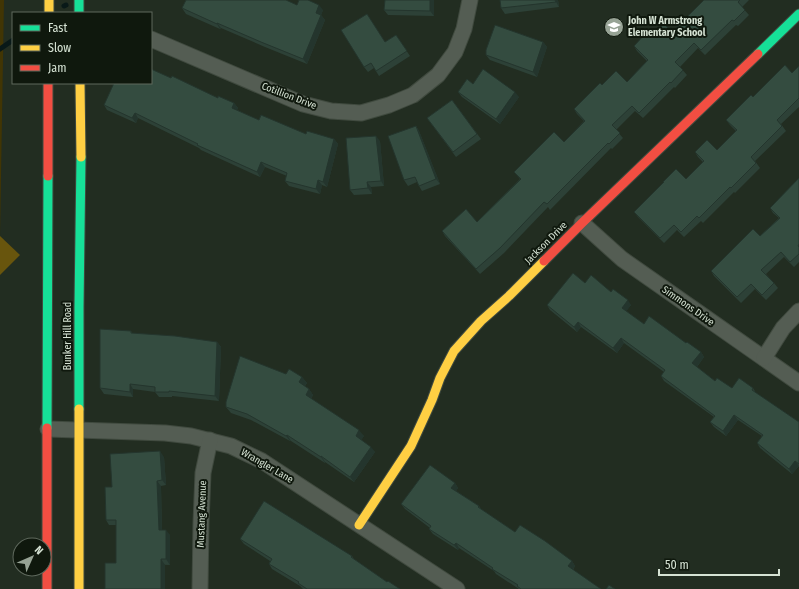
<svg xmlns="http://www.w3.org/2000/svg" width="799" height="589" font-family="'Fira Sans Condensed',sans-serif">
	<rect width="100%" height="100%" fill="#222d21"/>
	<polygon fill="#413504" points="0,0 4,0 0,236"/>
	<polygon fill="#68550d" points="0,236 20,255 0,275"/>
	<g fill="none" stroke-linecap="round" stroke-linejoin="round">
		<g stroke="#091918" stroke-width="5">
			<polyline points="64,6 66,5"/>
			<polyline points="0,49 13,40"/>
		</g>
		<g stroke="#404a3f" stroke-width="17">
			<g id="street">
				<polyline points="151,39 303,104 331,111 361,113 389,105 413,95 438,75 455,52 464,29 470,0"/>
				<polyline points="582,223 622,259 799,383"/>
				<polyline points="764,358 783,328 799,311"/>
				<polyline points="48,429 165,433 191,436 231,446 262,461 457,589"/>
				<polyline points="200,589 201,523 203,473 210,440"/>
			</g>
		</g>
		<g stroke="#404a3f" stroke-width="11">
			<g id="fast">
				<polyline points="79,0 79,13"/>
				<polyline points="758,54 799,14"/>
				<polyline points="79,409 79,307 81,157"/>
				<polyline points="47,428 48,176"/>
			</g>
		</g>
		<g stroke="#404a3f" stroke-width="11">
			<g id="slow">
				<polyline points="49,0 49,13"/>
				<polyline points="80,83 81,157"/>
				<polyline points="79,409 79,589"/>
				<polyline points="359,525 411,446 432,400 440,378 454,351 481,321 509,296 544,261"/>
			</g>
		</g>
		<g stroke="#404a3f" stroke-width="11">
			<g id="jam">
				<polyline points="48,176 48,83"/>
				<polyline points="544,261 582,223 758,54"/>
				<polyline points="47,589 47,428"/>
			</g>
		</g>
		<use href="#street" stroke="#545d53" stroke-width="15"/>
		<use href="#fast" stroke="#16e098" stroke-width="9"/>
		<use href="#slow" stroke="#ffcf43" stroke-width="9"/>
		<use href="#jam" stroke="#f24e42" stroke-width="9"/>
	</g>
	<g fill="#2d4137">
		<polygon points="385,0 434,0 434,16 388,15 384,10"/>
		<polygon points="558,0 559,7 505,14 501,8"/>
		<polygon points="704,0 749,0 742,7 749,15 738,26 736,25 705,55 698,48 680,67 687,75 675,88 674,87 643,118 635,111 616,130 623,138 612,149 611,148 550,210 548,207 504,253 480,274 445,236 442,231 477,222 520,179 514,172 564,142 584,121 577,114 574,109 602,85 627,82 647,61 637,51 634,46 650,38 672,32"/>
		<polygon points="297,5 323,10 321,15 325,20 307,64 265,47 221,28 220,29 186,14 182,8"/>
		<polygon points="367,14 385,42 396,35 410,56 379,76 374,68 368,72 364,67"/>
		<polygon points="543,42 547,47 537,77 490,60 486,55"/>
		<polygon points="799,66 799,107 781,124 786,131 755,161 760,168 735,193 734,192 703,223 701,221 684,237 677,230 664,243 638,217 634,212 686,179 703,162 698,157 695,152 717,150 736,131 730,125 726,120 753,97 792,73"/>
		<polygon points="473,84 519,97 500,124 462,97 458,92"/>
		<polygon points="218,98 234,103 238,108 237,110 259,120 306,134 334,139 338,144 327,187 322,185 320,194 289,186 285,181 287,176 265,167 260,177 201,150 199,148 138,118 136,123 107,110 104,105"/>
		<polygon points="452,100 481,139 456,157 427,118"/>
		<polygon points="416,126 419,131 440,184 422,191 419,186 417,182 408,186 404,180"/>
		<polygon points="380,141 384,186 371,187 372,194 354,195 350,190"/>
		<polygon points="799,178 799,262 794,267 784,257 766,274 774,283 778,288 766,300 755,289 741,303 714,276 711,271 760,236 779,218 773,213 770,208"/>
		<polygon points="585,283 611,292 631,305 626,311 644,324 686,343 701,352 704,357 697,367 715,381 732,388 753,388 756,393 799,422 799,466 792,474 760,448 757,443 762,436 738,420 726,436 714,427 710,422 714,417 664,381 661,376 664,372 624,343 617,353 581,327 577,332 550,310 547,305"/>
		<polygon points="131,331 132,333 217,342 221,347 219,401 172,396 172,397 159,397 155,392 133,389 133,397 104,394 100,388"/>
		<polygon points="286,374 302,377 307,383 305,386 309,389 313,395 311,399 364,436 361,440 375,452 354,482 325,462 325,463 291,441 290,441 251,420 231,413 226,407"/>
		<polygon points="164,457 166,485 161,486 162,530 170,535 170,565 116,563 116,525 109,525 106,520"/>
		<polygon points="455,483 458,488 456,491 479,506 482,510 515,532 572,561 575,566 573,570 601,589 519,589 496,574 494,571 459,548 458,550 433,534 429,529 430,528 405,509 401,504"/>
		<polygon points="240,539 352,556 354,559 387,582 400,589 303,589 300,586 272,569 269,564 270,561 244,544"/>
	</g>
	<g fill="#24352d">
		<polygon points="430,0 434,0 434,16 430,11"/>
		<polygon points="555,0 558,0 559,7 556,2"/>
		<polygon points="319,5 323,10 320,18 316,13"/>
		<polygon points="321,15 325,20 307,64 303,59"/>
		<polygon points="217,23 221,28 220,29 217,24"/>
		<polygon points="543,42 547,47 537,77 533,72"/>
		<polygon points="515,92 519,97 500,124 496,119"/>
		<polygon points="234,103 238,108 236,113 232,108"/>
		<polygon points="135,113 138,118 136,123 132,118"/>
		<polygon points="416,126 419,131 440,184 436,179"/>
		<polygon points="376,136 380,141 384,186 381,181"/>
		<polygon points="334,139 338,144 327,187 323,182"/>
		<polygon points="261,162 265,167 260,177 257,172"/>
		<polygon points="318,180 322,185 320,194 316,189"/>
		<polygon points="367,182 371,187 372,194 368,188"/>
		<polygon points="628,300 631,305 625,313 622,308"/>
		<polygon points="578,322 581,327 577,332 574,327"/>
		<polygon points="621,338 624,343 617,353 613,348"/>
		<polygon points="217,342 221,347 219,401 215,396"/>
		<polygon points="701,352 704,357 696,368 692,363"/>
		<polygon points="302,377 307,383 303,388 299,382"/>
		<polygon points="130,384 133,389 133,397 130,392"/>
		<polygon points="309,389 313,395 310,401 306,395"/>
		<polygon points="734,415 738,420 726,436 723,431"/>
		<polygon points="359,430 364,436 360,442 356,436"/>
		<polygon points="287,435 291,441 290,441 286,436"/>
		<polygon points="371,447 375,452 354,482 350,477"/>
		<polygon points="160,451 164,457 166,485 162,480"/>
		<polygon points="321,456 325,462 325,463 321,457"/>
		<polygon points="795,461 799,466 792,474 789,469"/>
		<polygon points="157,481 161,486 162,535 159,530"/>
		<polygon points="455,483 458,488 455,493 451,488"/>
		<polygon points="166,530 170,535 170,565 166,559"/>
		<polygon points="456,543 459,548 458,550 454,545"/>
		<polygon points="161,559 165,565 165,589 161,589"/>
		<polygon points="572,561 575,566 572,571 568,566"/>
	</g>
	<g fill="#344c40" stroke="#24352d">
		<polygon points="186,0 286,0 297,5 299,0 308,0 319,5 316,13 321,15 303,59 261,42 217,23 217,24 182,8"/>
		<polygon points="385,0 430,0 430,11 384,10"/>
		<polygon points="500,0 555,0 556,2 501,8"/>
		<polygon points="704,0 740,0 738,2 745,10 734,21 732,20 701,50 694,43 675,62 683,70 671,83 670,82 639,113 632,106 612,125 620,133 609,144 608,143 547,204 544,202 500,248 476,269 442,231 466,209 477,222 521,179 514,172 554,132 564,142 585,121 574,109 600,83 602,85 616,71 627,82 648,60 634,46 646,33 650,38 664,24 672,32"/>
		<polygon points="367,14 385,42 396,35 407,51 376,71 371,63 364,67 341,30"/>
		<polygon points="495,25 543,42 533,72 486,55 486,50"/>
		<polygon points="785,65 792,73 799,66 799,98 777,120 782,126 751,157 756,163 731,188 730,187 699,218 697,216 681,232 674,225 660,238 634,212 664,182 663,182 676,169 686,179 704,161 695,152 707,140 717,150 737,130 726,120 751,95 753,97"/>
		<polygon points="151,69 171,78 172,76 218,98 218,96 234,103 232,108 259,120 261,115 306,134 307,131 334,139 323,182 318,180 316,189 285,181 287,173 261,162 257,172 197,145 198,144 135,113 132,118 104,105 114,83 151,83"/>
		<polygon points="483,69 515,92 496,119 458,92 467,79 473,84"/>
		<polygon points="452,100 477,134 453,152 427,118"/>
		<polygon points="416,126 436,179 419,186 415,177 404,180 388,136"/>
		<polygon points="376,136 381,181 367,182 368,188 350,190 346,138"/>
		<polygon points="799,178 799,244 798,246 799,247 799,254 790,262 781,252 761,270 774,283 762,295 751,284 737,297 711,271 753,229 760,236 780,218 770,208"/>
		<polygon points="573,273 585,283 591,275 611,292 613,289 628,300 622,308 644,324 649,316 686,343 687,342 701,352 692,363 715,381 717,378 732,388 739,378 753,388 752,390 799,422 799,464 795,461 789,469 757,443 763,435 734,415 723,431 710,422 715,416 661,376 665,370 621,338 613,348 578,322 574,327 547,305"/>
		<polygon points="100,329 131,331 131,333 175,336 217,342 215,396 169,391 169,392 155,392 155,387 130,384 130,392 100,388"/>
		<polygon points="240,356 286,374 289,369 302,377 299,382 309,389 306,395 359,430 356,436 371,447 350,477 321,456 321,457 287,435 286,436 247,414 226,407 226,402"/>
		<polygon points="160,451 162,480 157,481 159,530 166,530 166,559 161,559 161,589 105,589 105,563 116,563 116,520 106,520 105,487 112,487 110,454"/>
		<polygon points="430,465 455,483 451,488 479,506 478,507 515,532 520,525 545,541 572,561 568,566 601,589 521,589 517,586 518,585 492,569 493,568 456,543 454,545 429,529 431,526 401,504"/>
		<polygon points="264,501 352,556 351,557 387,582 388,581 400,589 307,589 298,583 299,582 269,564 272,559 240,539"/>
		<polygon points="609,585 615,589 606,589"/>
	</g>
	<defs>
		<g id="school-disc" transform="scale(1)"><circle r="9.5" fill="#97a395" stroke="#0f180d"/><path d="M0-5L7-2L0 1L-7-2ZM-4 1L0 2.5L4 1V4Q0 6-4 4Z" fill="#fff"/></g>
	</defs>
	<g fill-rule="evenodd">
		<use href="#school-disc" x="614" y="27"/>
	</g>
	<g text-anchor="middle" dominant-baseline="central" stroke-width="4" stroke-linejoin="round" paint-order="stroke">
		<g font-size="10" font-weight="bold" fill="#d6e3d4" stroke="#0f180d" text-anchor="start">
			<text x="628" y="21">John W Armstrong<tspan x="628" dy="12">Elementary School</tspan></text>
		</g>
		<g font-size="10" fill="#d6e3d4" stroke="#0f180d">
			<text transform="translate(289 96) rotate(21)">Cotillion Drive</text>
			<text transform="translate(546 243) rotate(-45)">Jackson Drive</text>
			<text transform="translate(688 306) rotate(35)">Simmons Drive</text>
			<text transform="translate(68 336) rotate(-90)">Bunker Hill Road</text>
			<text transform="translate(267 466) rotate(30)">Wrangler Lane</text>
			<text transform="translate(202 514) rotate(-88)">Mustang Avenue</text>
		</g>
	</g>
	<rect x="12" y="12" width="140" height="72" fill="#0f180d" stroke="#5f695d"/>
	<rect x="20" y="25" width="20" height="6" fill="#16e098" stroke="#5f695d"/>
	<text x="48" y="32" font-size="12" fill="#d6e3d4">Fast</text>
	<rect x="20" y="45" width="20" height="6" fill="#ffcf43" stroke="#5f695d"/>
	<text x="48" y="52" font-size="12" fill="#d6e3d4">Slow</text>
	<rect x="20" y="65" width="20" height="6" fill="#f24e42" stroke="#5f695d"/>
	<text x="48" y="72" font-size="12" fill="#d6e3d4">Jam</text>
	<g transform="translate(32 557) rotate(45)"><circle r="19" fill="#0f180d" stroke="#5f695d"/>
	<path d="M0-3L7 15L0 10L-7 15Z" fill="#97a395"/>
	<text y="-6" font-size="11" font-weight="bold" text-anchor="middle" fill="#d6e3d4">N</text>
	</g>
	<path d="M659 569v6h120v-6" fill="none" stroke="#d6e3d4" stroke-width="2"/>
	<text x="665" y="569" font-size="12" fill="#d6e3d4" stroke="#0f180d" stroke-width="3" paint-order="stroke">50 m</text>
</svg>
